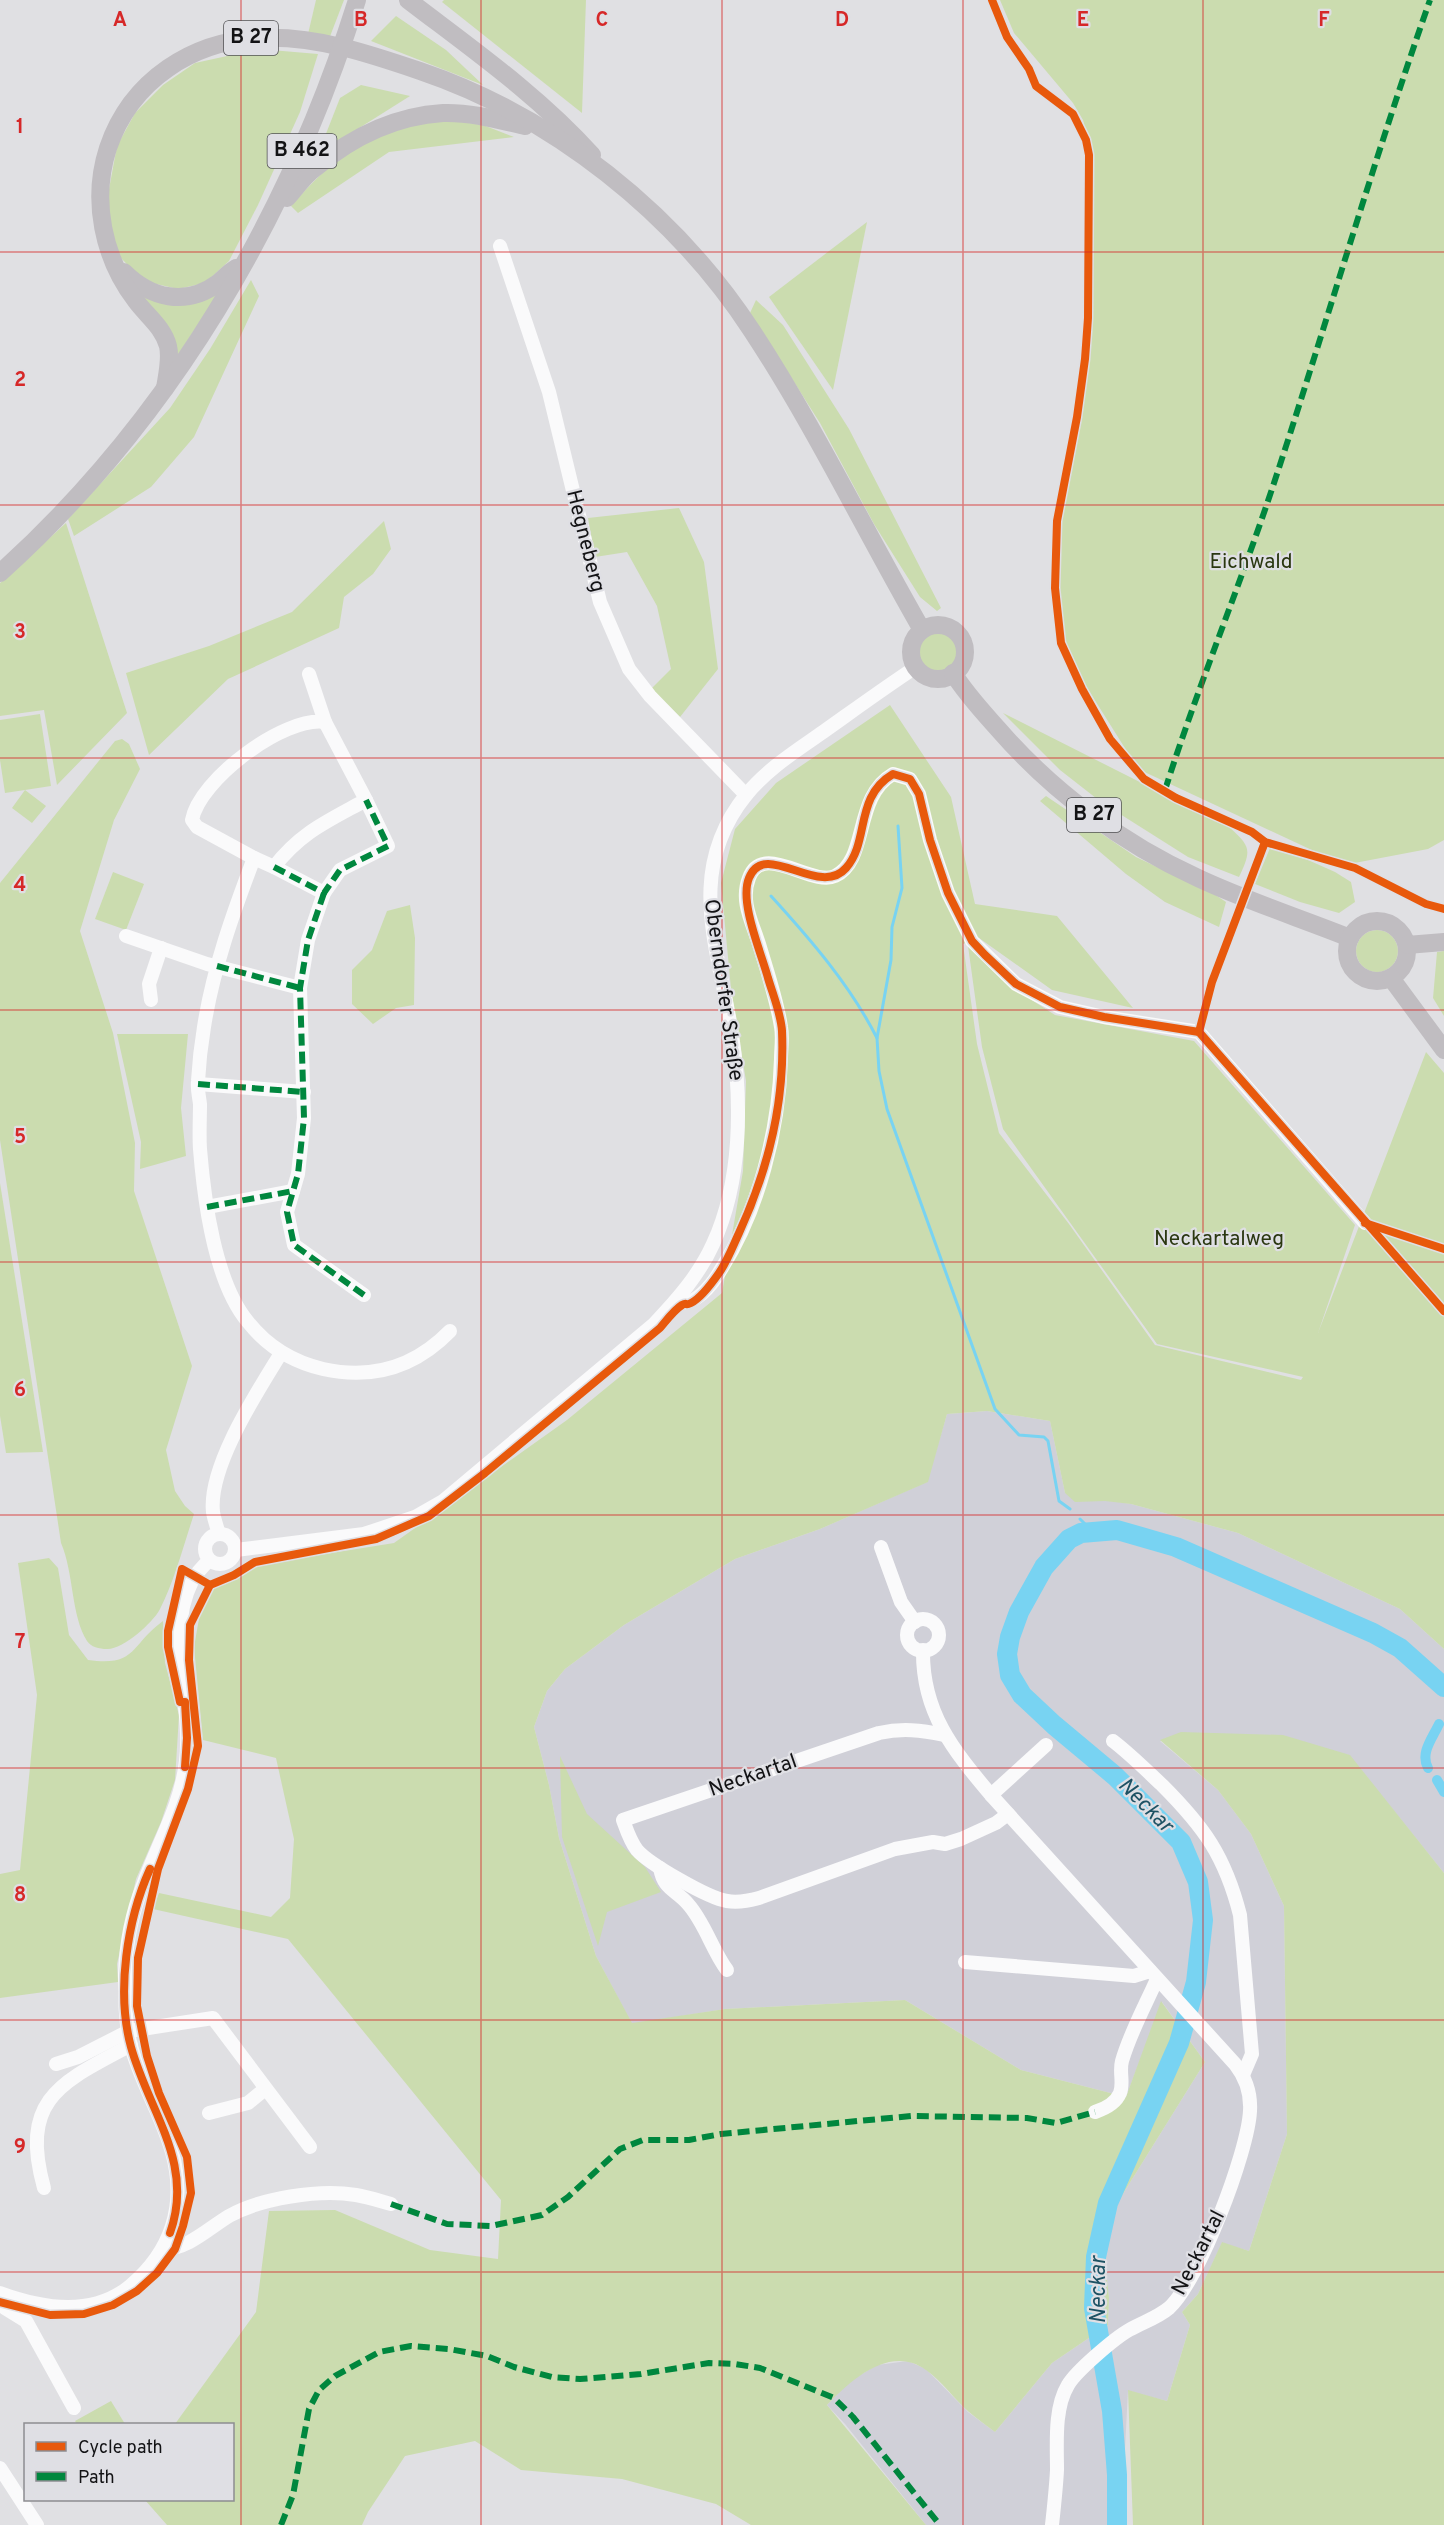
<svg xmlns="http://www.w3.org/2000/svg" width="1444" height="2525" font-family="Overpass,sans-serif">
	<rect width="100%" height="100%" fill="#e0e0e3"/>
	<polygon fill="#d0d0d8" points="987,1411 1050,1421 1065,1493 1131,1504 1238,1533 1400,1609 1444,1649 1444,1873 1349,1755 1160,1741 1218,1790 1251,1834 1284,1906 1287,2134 1249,2251 1222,2243 1198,2294 1182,2312 1190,2325 1167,2401 1128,2391 1121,2525 926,2525 845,2424 827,2405 850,2381 877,2365 908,2361 926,2369 968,2412 995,2432 1052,2363 1108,2325 1109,2298 1105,2261 1116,2205 1205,2062 1162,2002 1126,2097 1021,2070 905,2000 725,2009 632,2024 596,1956 559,1838 549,1785 534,1727 547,1691 565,1669 624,1625 735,1559 820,1529 927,1482 947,1414"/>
	<g fill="#cbdcaf">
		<polygon points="316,0 344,0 329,39 308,34"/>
		<polygon points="444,0 586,0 582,113 442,2"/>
		<polygon points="1000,0 1444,0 1444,840 1428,849 1344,865 1138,769 1064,651 1056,555 1089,352 1092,157 1083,120 1073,103 1014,33"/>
		<polygon points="396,16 446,50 483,85 371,41"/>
		<polygon points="259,49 318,54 300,112 258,205 229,261 205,283 178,289 143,281 120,257 109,225 109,189 117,146 135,113 163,85 195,63"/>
		<polygon points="361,85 410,96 318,154 340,98"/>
		<path d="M455,121L483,125L514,137L389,152L298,213L291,206C317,177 352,140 390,128C410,122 434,122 455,121Z"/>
		<polygon points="867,222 833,390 769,297"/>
		<polygon points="251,280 259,296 194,437 151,487 74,536 68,519 170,408 210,349"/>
		<path d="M220,291L174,361L135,293C172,308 184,309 220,291Z"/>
		<polygon points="756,300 783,325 849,429 941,608 937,611 920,597 874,524 820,423 750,313"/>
		<polygon points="679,508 704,562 718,669 680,717 651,689 671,669 657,606 627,552 595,557 588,518"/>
		<polygon points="384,521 391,549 373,574 344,597 339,628 228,679 149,755 126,673 209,646 292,612"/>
		<polygon points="66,523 127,713 57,785 44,710 0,716 0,583"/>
		<circle cx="937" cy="653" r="21"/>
		<path d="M890,705L951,797L975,904L1057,916L1133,1008L1052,990L979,938L963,944L977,1044L999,1133L1069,1224L1155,1345L1301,1380L1303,1377L1157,1344L1003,1129L982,1047L968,946L1018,991L1055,1015L1194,1041L1355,1225L1318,1333L1426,1052L1444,1073V1649L1400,1609L1238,1533L1131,1504L1105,1501L1075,1502L1065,1493L1050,1421L987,1411L947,1414L928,1482L820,1529L735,1559L624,1625L565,1669L547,1691L534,1727L549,1785L559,1838L596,1956L632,2023L725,2009L905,2000L1021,2070L1126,2097L1161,2001L1205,2062L1116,2205L1105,2261L1109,2298L1108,2325L1052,2363L995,2432C986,2425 977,2419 969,2412C954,2399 942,2381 926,2370C890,2344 851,2380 827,2405L926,2525H751L716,2504L622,2479L521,2470L475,2441L405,2456L368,2512L362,2525H167L145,2500H232V2424H175L256,2312L269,2211L335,2210L430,2250L498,2259L501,2200L288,1939L153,1909L159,1893L271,1917L290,1898L294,1839L276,1758L203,1740L194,1647L200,1613L212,1590L257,1565L394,1543L567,1420L722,1293L743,1171L746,1081L731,989L721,883L735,829L776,783Z"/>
		<path d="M1003,713L1229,827C1252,847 1251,851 1239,877L1188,857L1101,802L1060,770Z"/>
		<polygon points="40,714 51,786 25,790 46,806 32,823 12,808 25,790 5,793 0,760 0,720"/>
		<path d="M122,739L129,744L140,769L114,820L80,931L113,1033L135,1143L134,1191L192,1366L166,1450L175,1491L185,1506L194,1514C184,1544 174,1582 160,1609C153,1623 122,1650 107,1649C99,1649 91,1647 87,1641C71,1616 74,1573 61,1543L0,1140V883L115,741Z"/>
		<polygon points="1046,796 1136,857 1214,894 1226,902 1219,927 1165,902 1126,874 1040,801"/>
		<polygon points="1270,848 1308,860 1335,872 1351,882 1355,902 1339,913 1300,902 1255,884"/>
		<polygon points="113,872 144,884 126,930 95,919"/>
		<polygon points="410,905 415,938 414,1005 396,1008 373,1024 352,1004 352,970 372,950 387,911"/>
		<circle cx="1377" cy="951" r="21"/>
		<polygon points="1444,951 1444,1016 1433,998 1437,952"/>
		<polygon points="117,1034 188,1034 181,1108 186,1156 140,1169 141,1142"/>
		<polygon points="0,1183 43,1452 6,1453 0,1416"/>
		<path d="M49,1558L58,1568L69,1635L88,1660C137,1667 130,1645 163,1621L165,1663L179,1715L175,1780L161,1822L136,1879L117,1964L118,1982L0,1998V1874L20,1870L37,1695L18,1563Z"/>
		<polygon points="1181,1732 1283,1735 1350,1755 1444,1873 1444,2525 1133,2525 1128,2390 1167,2401 1190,2325 1182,2312 1198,2294 1222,2242 1249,2251 1287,2134 1284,1906 1251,1834 1218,1790 1160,1740"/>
		<polygon points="560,1756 587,1814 645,1867 661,1892 607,1912 598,1946 562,1837"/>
		<polygon points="111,2401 125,2424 77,2424 75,2421"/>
	</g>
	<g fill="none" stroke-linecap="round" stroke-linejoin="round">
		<g stroke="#78d3f2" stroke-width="3">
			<polyline points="898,826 902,888 892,927 891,960 877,1038 879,1071 887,1109 995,1409 1019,1435 1044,1437 1048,1441 1059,1501 1070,1509"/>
			<path d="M771,896C811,940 850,985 877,1038"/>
			<polyline points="1080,1519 1093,1532"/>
		</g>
		<g stroke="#78d3f2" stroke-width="10">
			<path d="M1428,1768C1420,1753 1432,1739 1439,1724"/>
			<polyline points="1437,1780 1444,1792"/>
		</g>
		<polyline stroke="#78d3f2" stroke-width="20" points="1117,2525 1117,2475 1112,2411 1094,2308 1096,2257 1108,2203 1179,2043 1196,1982 1203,1920 1198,1882 1181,1842 1115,1776 1054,1725 1022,1695 1010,1675 1007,1654 1010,1637 1019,1612 1044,1567 1069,1539 1081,1533 1117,1530 1176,1547 1373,1633 1400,1648 1444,1687"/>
		<g stroke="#fafafb" stroke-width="14">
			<polyline points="500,246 549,392 600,602 629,669 650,696 746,795"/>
			<path d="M309,674L325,722C284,716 199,780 192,820L197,827L254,858C233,913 213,969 204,1027C201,1045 199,1063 198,1081C197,1089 199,1096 200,1104C200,1119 199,1134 200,1149C204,1199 215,1283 248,1322C267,1346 293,1362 323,1369C373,1380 415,1367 450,1331"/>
			<path d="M254,858L274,867C301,832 328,821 366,800L325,722"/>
			<polyline points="274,867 324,893 340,870 388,846 366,800"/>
			<polyline points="324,893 308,940 300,988 304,1118 298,1174 287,1212 294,1245 364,1295"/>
			<polyline points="126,936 207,964 300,988"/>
			<polyline points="151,1000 149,984 161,948"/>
			<polyline points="198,1084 304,1092"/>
			<polyline points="207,1207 293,1191"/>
			<path d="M676,1301C693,1309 712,1285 720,1271C759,1210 779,1130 781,1059C781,1049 783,1037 781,1027C777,1000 767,971 759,944C752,922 740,901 749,878C762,841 812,887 835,876C869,860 853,797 893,774L910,779L919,794L930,840L948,893L972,941L1016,984L1060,1007L1104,1017L1199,1032L1365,1223"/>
			<circle cx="220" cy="1549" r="15"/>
			<path d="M219,1534C217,1527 214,1519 213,1512C208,1466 258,1391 281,1353"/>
			<polyline points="881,1547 901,1602 915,1622"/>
			<path d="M236,1550L364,1534L415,1517L443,1501L654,1324C677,1300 699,1275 713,1244C742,1181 742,1102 732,1034C719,949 684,872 746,795C767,769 796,751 823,732C854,710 884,688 916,667"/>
			<circle cx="923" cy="1635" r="16"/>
			<path d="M923,1650C922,1712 953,1750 991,1795L1235,2064C1246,2078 1251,2094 1250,2111C1248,2152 1199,2281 1169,2308C1157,2318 1143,2322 1129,2330C1115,2338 1076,2371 1068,2385C1054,2408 1057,2444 1057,2470C1056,2489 1054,2507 1052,2525"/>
			<path d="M944,1735C921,1730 902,1728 879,1733L623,1820C627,1831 630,1841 637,1850C649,1864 708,1898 727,1901C738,1903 748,1901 759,1898L895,1849L933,1842L945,1844L961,1839L996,1823L1008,1814"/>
			<path d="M1113,1741C1130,1754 1146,1770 1162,1785C1204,1827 1225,1856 1240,1915L1252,2054L1243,2075"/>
			<polyline points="991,1795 1046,1745"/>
			<path d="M660,1868C664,1890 675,1889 688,1904C705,1923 712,1950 727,1970"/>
			<polyline points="965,1962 1134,1976 1150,1971"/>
			<polyline points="56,2064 78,2057 129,2031 213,2018 310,2147"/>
			<path d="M1095,2112C1104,2109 1116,2103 1120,2093C1124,2083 1119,2072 1122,2061C1130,2033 1145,2006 1157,1979"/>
			<polyline points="209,2113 248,2103 265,2089"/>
			<path d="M44,2188C19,2098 62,2082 131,2045"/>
			<path d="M164,2249C188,2249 209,2228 229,2216C261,2198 319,2189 356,2195C368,2197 380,2201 391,2204"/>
			<path d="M0,2293C41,2308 93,2317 130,2286C171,2252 187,2205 172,2152C162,2116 141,2083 131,2046C125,2024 125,1997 125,1974C126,1944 132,1913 143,1885C158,1843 181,1806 186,1761C193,1702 164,1637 192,1581C196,1573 203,1567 209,1560"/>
			<polyline points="0,2302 5,2308 26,2321 74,2408"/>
			<polyline points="0,2468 37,2525"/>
		</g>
		<g stroke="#c0bdc1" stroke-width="18">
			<path d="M408,0C472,49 538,95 592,155"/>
			<path d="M287,198C296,188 304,176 315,168C352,137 395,116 443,113C470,112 499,120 525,126"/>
			<path d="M124,272C150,298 186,307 218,283C224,278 229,272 236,268"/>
			<path d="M165,388C167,375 171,359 168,346C163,327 147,316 136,301C103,258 91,200 108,148C131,80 193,40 263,38C317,36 370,54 420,71C553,116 675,213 752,331C815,427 865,531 922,630"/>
			<path d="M0,573C170,420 289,217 357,0"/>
			<circle cx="938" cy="652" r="27"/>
			<path d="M953,673C966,694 983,712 999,730C1053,792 1123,844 1198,878C1247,901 1300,918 1350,938"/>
			<circle cx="1377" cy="951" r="30"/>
			<polyline points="1407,945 1444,942"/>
			<polyline points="1391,978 1444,1050"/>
		</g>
		<g stroke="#00873e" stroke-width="6" stroke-dasharray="12 6" stroke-linecap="butt">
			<path d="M1165,790C1198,686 1240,586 1274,483C1327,322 1374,159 1430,0"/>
			<polyline points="274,867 324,893 340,870 388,846 366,800"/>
			<polyline points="324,893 308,940 300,988 304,1118 298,1174 287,1212 294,1245 364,1295"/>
			<polyline points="217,966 300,988"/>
			<polyline points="198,1084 304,1092"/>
			<polyline points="207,1207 293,1191"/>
			<polyline points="391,2204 447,2224 491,2226 542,2215 568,2197 620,2149 643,2140 689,2140 721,2134 911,2116 1027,2118 1056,2123 1095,2112"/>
			<polyline points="281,2525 293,2495 309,2409 319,2390 335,2376 379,2352 411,2346 449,2349 487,2356 514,2367 552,2377 580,2379 641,2374 709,2363 735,2364 760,2368 834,2398 853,2417 940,2525"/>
		</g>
		<g stroke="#dfdfe4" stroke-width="11">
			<g id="cycleway">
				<polyline points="992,0 1007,37 1029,69 1036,86 1073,114 1086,140 1089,155 1088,318 1085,359 1077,417 1057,521 1055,588 1061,643 1082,689 1110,739 1144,779 1176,798 1252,832 1265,842 1355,868 1426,904 1444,909"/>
				<polyline points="1199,1032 1212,982 1265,842"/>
				<polyline points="1365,1223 1444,1249"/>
				<polyline points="185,1767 187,1738 185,1702 180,1702 168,1647 168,1631 182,1569 210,1585"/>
				<path d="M150,1869C127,1920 116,1992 131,2047C149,2112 195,2163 170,2233"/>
				<path d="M0,2302L50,2315L84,2314L113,2305L137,2291L157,2273L175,2249L183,2226L191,2193L187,2157L159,2093L147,2056L137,2006L138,1958L158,1869L188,1789L198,1746L189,1660L190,1625L210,1585L234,1575L255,1562L376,1539L429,1516L485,1473L660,1328C666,1321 674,1310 682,1305C689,1301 683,1307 691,1303C701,1298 712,1283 719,1273C727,1262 733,1246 739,1233C768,1170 785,1101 782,1031C781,1014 773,995 768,978C761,952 739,902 749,878C765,838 819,899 846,868C870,841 854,797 893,774L910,779L919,794L930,840L948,893L972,941L985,955L1016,984L1060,1007L1104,1017L1199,1032L1444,1311"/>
			</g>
		</g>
		<use href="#cycleway" stroke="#e8590c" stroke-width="8"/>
	</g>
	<path fill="none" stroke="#d62828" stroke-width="1.5" stroke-opacity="0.55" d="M241,0V2525M481,0V2525M722,0V2525M963,0V2525M1203,0V2525M0,252H1444M0,505H1444M0,758H1444M0,1010H1444M0,1262H1444M0,1515H1444M0,1768H1444M0,2020H1444M0,2272H1444"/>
	<g text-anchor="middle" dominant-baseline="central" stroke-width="4.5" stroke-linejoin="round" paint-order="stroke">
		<g fill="#dfdfe4" stroke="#505053" stroke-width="1.5">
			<rect x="224" y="21" width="54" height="34" rx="4.5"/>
			<rect x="267.5" y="134" width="69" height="34" rx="4.5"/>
			<rect x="1067" y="798" width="54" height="34" rx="4.5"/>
		</g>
		<g font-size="20" font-weight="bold" fill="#131315">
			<text x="251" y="38">B 27</text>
			<text x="302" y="151">B 462</text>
			<text x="1094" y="815">B 27</text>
		</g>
		<g font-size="21" fill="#131315" stroke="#dfdfe4">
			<text transform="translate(585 541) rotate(76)">Hegneberg</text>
			<text transform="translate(723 990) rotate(82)">Oberndorfer Straße</text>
			<text transform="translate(753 1776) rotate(-19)">Neckartal</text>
			<text transform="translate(1199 2253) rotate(-63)">Neckartal</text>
		</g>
		<g font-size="21" fill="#2a3710" stroke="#dfdfe4">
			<text x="1251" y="562">Eichwald</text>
			<text x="1219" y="1239">Neckartalweg</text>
		</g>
		<g font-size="22" font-style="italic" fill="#1d5264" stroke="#dfdfe4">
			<text transform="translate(1145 1806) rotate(45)">Neckar</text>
			<text transform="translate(1099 2290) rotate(-90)">Neckar</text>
		</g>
	</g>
	<g font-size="20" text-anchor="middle" font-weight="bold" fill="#d62828" stroke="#dfdfe4" stroke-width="4.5" stroke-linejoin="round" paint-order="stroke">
		<text x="120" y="26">A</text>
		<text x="361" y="26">B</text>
		<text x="602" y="26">C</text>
		<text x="842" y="26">D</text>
		<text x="1083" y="26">E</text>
		<text x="1324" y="26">F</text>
		<text x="20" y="133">1</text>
		<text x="20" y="386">2</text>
		<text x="20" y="638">3</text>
		<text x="20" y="891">4</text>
		<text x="20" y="1143">5</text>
		<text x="20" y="1396">6</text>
		<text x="20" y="1648">7</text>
		<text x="20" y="1901">8</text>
		<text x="20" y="2153">9</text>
	</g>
	<rect x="24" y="2423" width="210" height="78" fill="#dfdfe4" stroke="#8d8d91" stroke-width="1.5"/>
	<rect x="36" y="2442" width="30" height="9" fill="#e8590c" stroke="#8d8d91" stroke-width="1.5"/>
	<text x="78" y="2453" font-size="18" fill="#131315">Cycle path</text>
	<rect x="36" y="2472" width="30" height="9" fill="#00873e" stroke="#8d8d91" stroke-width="1.5"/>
	<text x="78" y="2483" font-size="18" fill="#131315">Path</text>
</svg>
